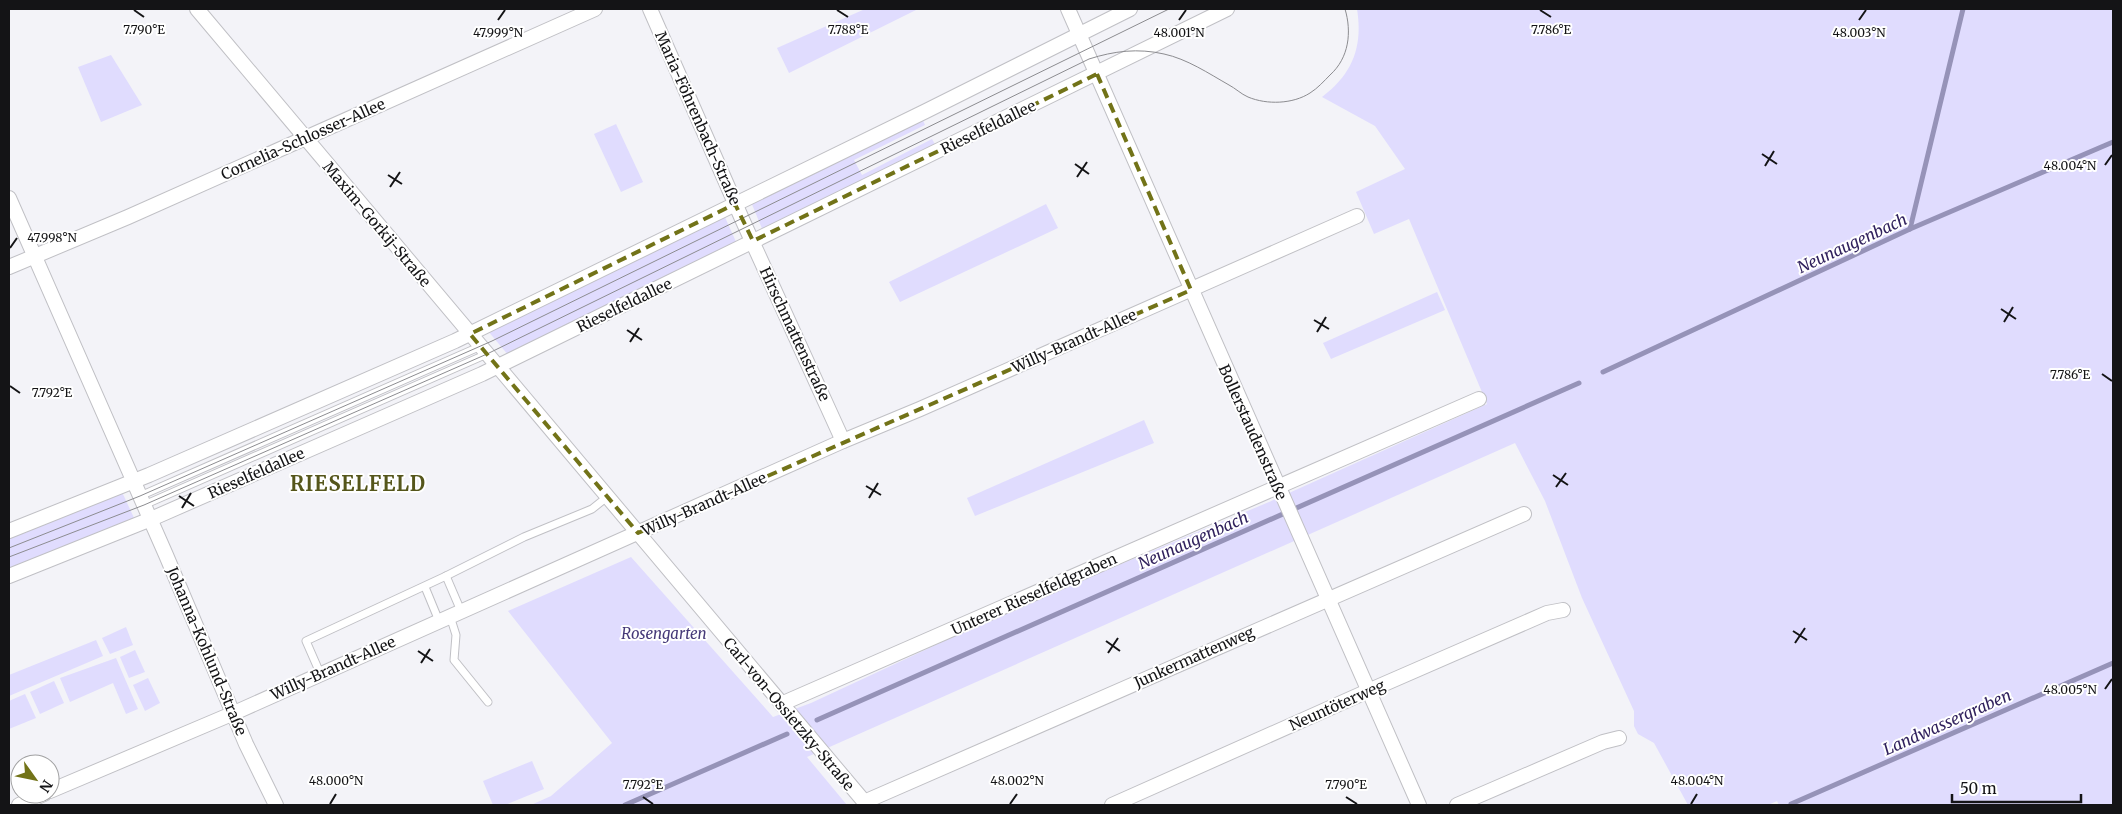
<svg xmlns="http://www.w3.org/2000/svg" width="2122" height="814" font-family="Merriweather,serif">
	<rect width="100%" height="100%" fill="#f3f3f8"/>
	<g fill="#e0dcfe">
		<polygon points="865,9 918,9 789,73 777,48"/>
		<path d="M1357,9H2113V805H1779L1777,801L1768,805H1688L1654,743L1638,734L1634,726V711L1582,598L1545,501L1515,443L807,757L847,805H531L551,796L612,743L508,611L631,557L773,717L811,703L1011,610L1269,502L1487,404L1409,219L1374,234L1356,192L1405,169L1375,126L1322,97C1353,74 1363,46 1357,9Z"/>
		<polygon points="111,55 142,105 101,122 78,67"/>
		<polygon points="922,118 925,125 854,160 862,175 932,139 936,146 763,231 751,202"/>
		<polygon points="616,124 643,182 621,192 594,134"/>
		<polygon points="1046,204 1058,228 900,302 889,282"/>
		<polygon points="724,215 737,244 509,356 488,331"/>
		<polygon points="1437,292 1445,310 1331,359 1323,343"/>
		<polygon points="1144,420 1154,443 975,516 967,498"/>
		<polygon points="122,492 135,520 9,569 9,536"/>
		<polygon points="126,627 133,645 110,654 102,638"/>
		<polygon points="96,640 103,656 9,696 9,675"/>
		<polygon points="135,650 145,672 129,678 120,657"/>
		<polygon points="116,658 138,709 126,714 113,683 70,702 60,678"/>
		<polygon points="148,678 160,703 145,711 133,685"/>
		<polygon points="54,681 64,703 40,714 30,692"/>
		<polygon points="25,694 36,718 9,729 9,701"/>
		<polygon points="532,761 544,789 505,805 493,805 483,781"/>
	</g>
	<g fill="none" stroke-linecap="round" stroke-linejoin="round">
		<g stroke="#9693b8" stroke-width="5">
			<polyline points="1910,229 1963,9"/>
			<polyline points="1603,372 1910,229 2113,142"/>
			<polyline points="817,720 1579,383"/>
			<polyline points="1791,804 2113,663"/>
			<polyline points="625,805 787,734"/>
		</g>
		<g stroke="#c0c0c5" stroke-width="9">
			<g id="lane">
				<polyline points="140,496 481,346"/>
				<polyline points="144,505 487,354"/>
				<polyline points="446,576 461,611"/>
				<polyline points="425,587 439,621"/>
				<polyline points="450,616 456,635 454,660 488,702"/>
				<polyline points="320,673 306,641 446,576 524,537 592,509 607,497"/>
			</g>
		</g>
		<g stroke="#c0c0c5" stroke-width="16">
			<g id="street">
				<polyline points="197,9 867,805"/>
				<polyline points="650,9 742,219 843,441"/>
				<polyline points="1068,9 1419,805"/>
				<polyline points="9,198 166,555 246,744 276,805"/>
				<polyline points="9,267 128,217 595,9"/>
				<polyline points="9,531 149,475 455,341 926,111 1130,9"/>
				<polyline points="9,576 151,519 482,374 1227,9"/>
				<polyline points="781,704 1479,399"/>
				<polyline points="50,791 234,713 843,441 920,409 1357,216"/>
				<polyline points="864,802 1524,514"/>
				<polyline points="19,805 44,794"/>
				<polyline points="1112,805 1368,691 1547,613 1563,610"/>
				<polyline points="1457,805 1603,742 1619,738"/>
			</g>
		</g>
		<use href="#lane" stroke="#fff" stroke-width="7"/>
		<use href="#street" stroke="#fff" stroke-width="14"/>
		<g stroke="#8c8c90" stroke-width="1">
			<polyline points="9,548 140,496 492,341 1169,9"/>
			<path d="M9,557L144,505L487,354L1089,59C1114,51 1138,48 1164,54C1187,59 1208,73 1229,85C1235,88 1241,94 1248,97C1267,105 1293,104 1310,93C1318,88 1324,81 1330,75C1349,58 1352,32 1345,9"/>
		</g>
	</g>
	<path fill="none" stroke="#727318" stroke-width="4" stroke-dasharray="10 6" stroke-linejoin="round" d="M1097,74L1191,290L638,533L470,334L735,204L753,241Z"/>
	<path fill="none" stroke="#141416" stroke-width="2" d="M134,10L144,17M837,10L848,17M1540,10L1551,17M498,20L505,10M1179,20L1186,10M1859,20L1866,10M1762,154L1777,164M1075,164L1089,174M2105,165L2112,155M1765,166L1774,151M388,175L402,184M1077,177L1087,162M390,187L400,172M10,248L17,238M2001,309L2016,319M1314,320L1329,329M2004,322L2013,307M627,330L642,340M1317,332L1326,317M630,342L639,328M2102,374L2112,381M10,386L20,393M1553,475L1568,485M866,486L881,495M1556,487L1566,473M179,496L194,506M869,498L878,483M182,508L191,493M1793,631L1807,640M1106,641L1120,651M1795,643L1805,628M418,651L433,661M1108,653L1118,638M421,663L430,649M2105,689L2112,679M643,797L653,804M1346,797L1357,804M330,804L336,794M1010,804L1017,794M1691,804L1697,794"/>
	<g text-anchor="middle" dominant-baseline="central" stroke-width="4" stroke-linejoin="round" paint-order="stroke">
		<g font-size="15" fill="#141416" stroke="#fff">
			<text transform="translate(698 118) rotate(66)">Maria-Föhrenbach-Straße</text>
			<text transform="translate(988 127) rotate(-26)">Rieselfeldallee</text>
			<text transform="translate(303 139) rotate(-24)">Cornelia-Schlosser-Allee</text>
			<text transform="translate(377 224) rotate(50)">Maxim-Gorkij-Straße</text>
			<text transform="translate(624 305) rotate(-26)">Rieselfeldallee</text>
			<text transform="translate(795 334) rotate(65)">Hirschmattenstraße</text>
			<text transform="translate(1074 341) rotate(-24)">Willy-Brandt-Allee</text>
			<text transform="translate(1253 432) rotate(66)">Bollerstaudenstraße</text>
			<text transform="translate(256 473) rotate(-24)">Rieselfeldallee</text>
			<text transform="translate(704 504) rotate(-24)">Willy-Brandt-Allee</text>
			<text transform="translate(1034 594) rotate(-24)">Unterer Rieselfeldgraben</text>
			<text transform="translate(207 651) rotate(67)">Johanna-Kohlund-Straße</text>
			<text transform="translate(1194 657) rotate(-24)">Junkermattenweg</text>
			<text transform="translate(333 668) rotate(-24)">Willy-Brandt-Allee</text>
			<text transform="translate(1337 705) rotate(-24)">Neuntöterweg</text>
			<text transform="translate(789 714) rotate(50)">Carl-von-Ossietzky-Straße</text>
		</g>
		<g font-size="15" font-style="italic" fill="#453978" stroke="#fff">
			<text x="664" y="633">Rosengarten</text>
		</g>
		<g font-size="16" font-style="italic" fill="#30215d" stroke="#fff">
			<text transform="translate(1852 243) rotate(-25)">Neunaugenbach</text>
			<text transform="translate(1193 540) rotate(-24)">Neunaugenbach</text>
			<text transform="translate(1947 722) rotate(-24)">Landwassergraben</text>
		</g>
		<g font-size="20" font-weight="bold" letter-spacing="1" fill="#55561b" stroke="#fff">
			<text x="358" y="483">RIESELFELD</text>
		</g>
	</g>
	<g font-size="12" text-anchor="middle" fill="#141416" stroke="#fff" stroke-width="4" stroke-linejoin="round" paint-order="stroke">
		<text x="144" y="34">7.790°E</text>
		<text x="848" y="34">7.788°E</text>
		<text x="1551" y="34">7.786°E</text>
		<text x="1179" y="37">48.001°N</text>
		<text x="498" y="37">47.999°N</text>
		<text x="1859" y="37">48.003°N</text>
		<text x="2070" y="170">48.004°N</text>
		<text x="52" y="242">47.998°N</text>
		<text x="2070" y="379">7.786°E</text>
		<text x="52" y="397">7.792°E</text>
		<text x="2070" y="694">48.005°N</text>
		<text x="336" y="785">48.000°N</text>
		<text x="1017" y="785">48.002°N</text>
		<text x="1697" y="785">48.004°N</text>
		<text x="643" y="789">7.792°E</text>
		<text x="1346" y="789">7.790°E</text>
	</g>
	<rect width="2122" height="814" fill="none" stroke="#141416" stroke-width="20"/>
	<g transform="translate(35 779) rotate(123)"><circle r="24" fill="#ffffff" stroke="#a1a1a2"/>
	<path d="M0-4L9 19L0 12L-9 19Z" fill="#727318"/>
	<text y="-8" font-size="14" font-weight="bold" text-anchor="middle" fill="#141416">N</text>
	</g>
	<path d="M1952 794v8h129v-8" fill="none" stroke="#141416" stroke-width="2.5"/>
	<text x="1960" y="794" font-size="15" fill="#141416" stroke="#ffffff" stroke-width="4" paint-order="stroke">50 m</text>
</svg>
